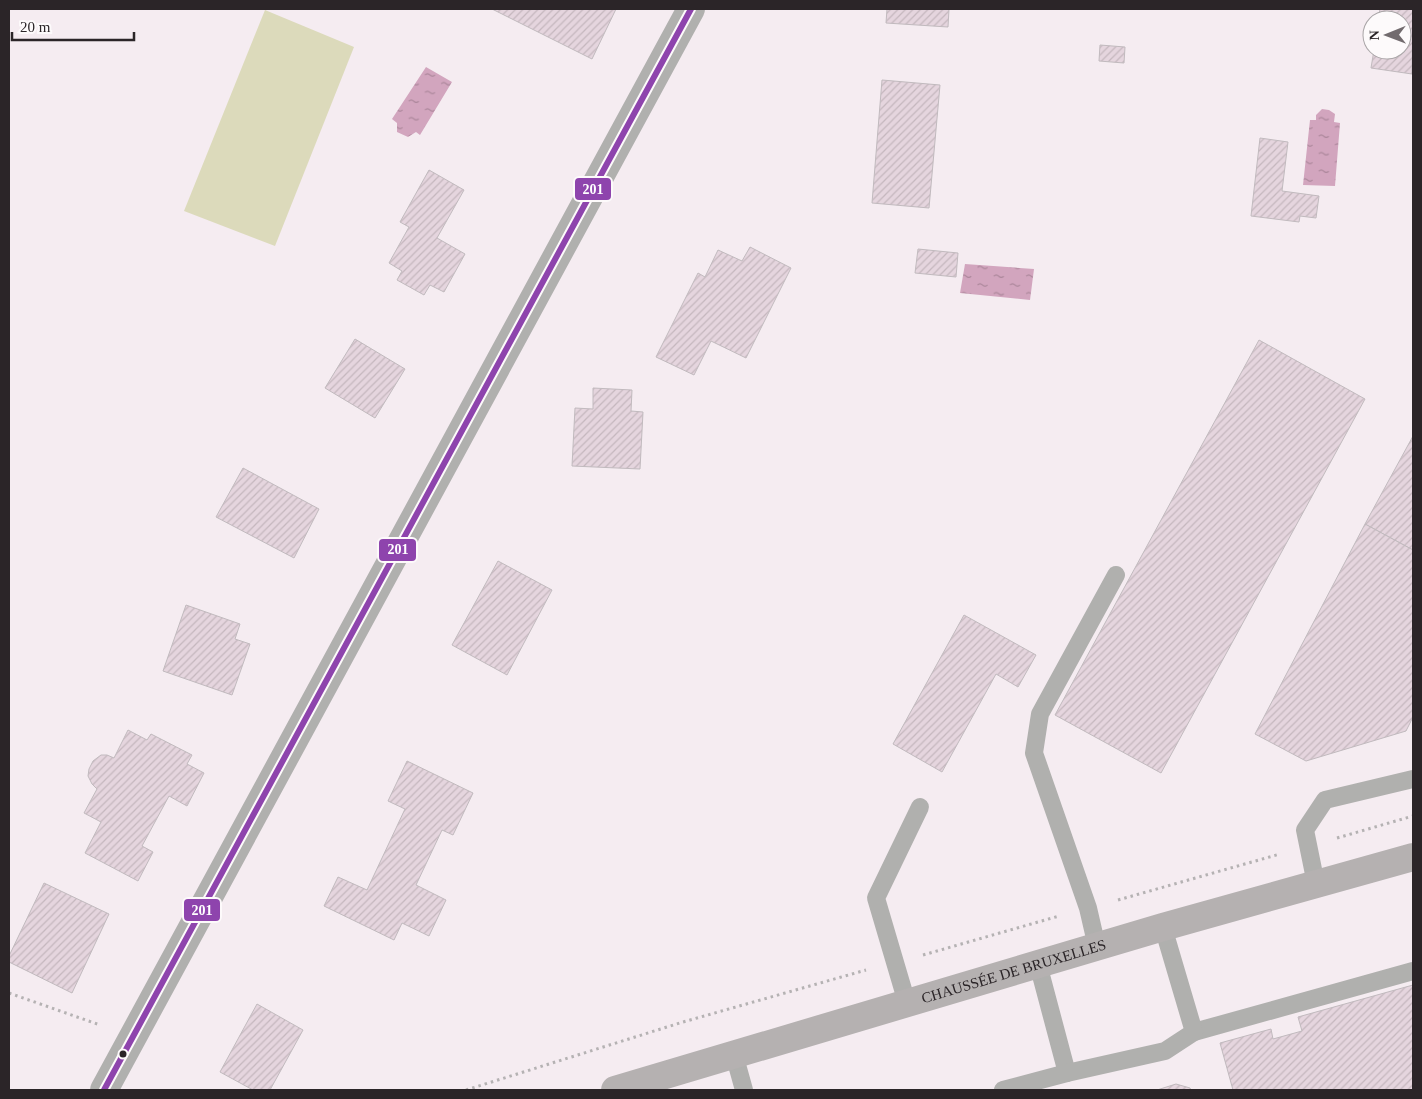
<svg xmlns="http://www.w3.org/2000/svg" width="1422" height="1099" font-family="'Times New Roman',serif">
	<defs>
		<pattern id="water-ripples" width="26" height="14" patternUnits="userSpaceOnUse" patternTransform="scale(1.25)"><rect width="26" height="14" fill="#d2a5be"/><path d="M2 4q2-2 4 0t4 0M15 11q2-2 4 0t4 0" fill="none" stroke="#ab869a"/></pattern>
		<pattern id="building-hatch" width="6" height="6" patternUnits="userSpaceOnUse" patternTransform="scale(1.25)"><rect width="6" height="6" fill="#e5d5de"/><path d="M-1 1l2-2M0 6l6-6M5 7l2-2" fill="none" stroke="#c5b7be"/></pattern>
	</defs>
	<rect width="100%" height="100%" fill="#f5ecf1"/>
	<polygon fill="#dcdabb" points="265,10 354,47 275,246 184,211"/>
	<g fill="url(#water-ripples)">
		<polygon points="426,67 452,82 420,135 416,132 408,137 397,132 397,123 392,119"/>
		<polygon points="1322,109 1329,110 1335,114 1334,122 1340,123 1335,186 1303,185 1310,120 1316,120 1316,115"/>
		<polygon points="965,264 1034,269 1030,300 960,293"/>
	</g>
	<g fill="url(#building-hatch)" stroke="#c1babe">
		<polygon points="492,9 616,9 592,59"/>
		<polygon points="887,9 949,9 948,27 886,23"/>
		<polygon points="1380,9 1413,9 1412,74 1371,68 1374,50 1402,50 1402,20 1378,20"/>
		<polygon points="1100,45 1125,47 1124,63 1099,61"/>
		<polygon points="882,80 940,85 929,208 872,203"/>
		<polygon points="1260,138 1288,142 1282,191 1319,196 1316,218 1300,216 1299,222 1251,216"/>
		<polygon points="429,170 464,190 437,238 465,254 444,292 430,285 424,295 397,280 402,271 389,263 409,227 400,222"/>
		<polygon points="750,247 791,268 746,358 711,341 694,375 656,357 698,273 705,277 718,250 742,261"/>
		<polygon points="918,249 958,253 956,277 915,273"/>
		<polygon points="355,339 405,369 375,418 325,388"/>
		<polygon points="1259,340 1365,399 1161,773 1055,715"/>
		<polygon points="593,388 632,390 631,411 643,412 640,469 572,466 575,408 593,409"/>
		<polygon points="1413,436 1413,550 1365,524"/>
		<polygon points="243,468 319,509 294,558 216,517"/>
		<polygon points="1365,524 1413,550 1413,717 1406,731 1306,761 1255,734"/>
		<polygon points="498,561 552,590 507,675 452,645"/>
		<polygon points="186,605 240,624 235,639 250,644 232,695 163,671"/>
		<polygon points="964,615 1036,655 1018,687 996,674 942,772 893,744"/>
		<polygon points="128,730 147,740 151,734 192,755 187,764 204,773 187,806 169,796 142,846 153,852 138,881 85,853 101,822 84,813 97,789 92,784 88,776 89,769 93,761 101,755 107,755 114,758"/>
		<polygon points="407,761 473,793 453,835 442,830 416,885 446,900 429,936 402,923 394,940 324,906 338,877 367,890 405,809 388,801"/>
		<polygon points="44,883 109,914 72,993 9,962 9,956"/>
		<polygon points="1413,985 1413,1090 1233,1090 1220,1043 1271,1029 1273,1039 1302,1031 1298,1017"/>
		<polygon points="257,1004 303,1030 270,1090 253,1090 220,1072"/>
		<polygon points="1176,1084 1190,1088 1191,1090 1157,1090"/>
	</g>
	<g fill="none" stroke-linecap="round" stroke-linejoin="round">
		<g stroke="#b5b2b3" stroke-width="3" stroke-dasharray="2.5 4" stroke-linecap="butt">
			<polyline points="1337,838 1413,816"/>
			<polyline points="1118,900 1280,854"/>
			<polyline points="923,955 1059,916"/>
			<polyline points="9,993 100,1025"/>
			<polyline points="466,1090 683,1022 866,970"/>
		</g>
		<g stroke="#b0b0ae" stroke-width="18">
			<polyline points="1316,884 1305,830 1325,800 1413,779"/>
			<polyline points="1097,947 1088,908 1034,753 1040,714 1116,575"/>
			<polyline points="1038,964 1067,1073"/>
			<polyline points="907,1003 876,898 920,807"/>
			<polyline points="1194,1032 1413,971"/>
			<polyline points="734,1054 744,1090"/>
			<polyline points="1003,1090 1067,1073 1165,1051 1194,1032 1163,927"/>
		</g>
		<polyline stroke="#b0b0ae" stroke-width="28" points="104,1090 691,9"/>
		<path stroke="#b5b1b1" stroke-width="28" id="s1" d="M615,1090L1163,927L1413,857"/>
		<g stroke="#fdfafb" stroke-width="10">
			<polyline id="bus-1" points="104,1090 691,9"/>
		</g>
		<use href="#bus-1" stroke="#8e44ad" stroke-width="6"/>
	</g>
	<circle fill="#2b2528" stroke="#fdfafb" stroke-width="2" cx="123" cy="1054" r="4.5"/>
	<g text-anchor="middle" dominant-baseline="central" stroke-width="5" stroke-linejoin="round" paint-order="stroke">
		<g font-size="15" fill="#2b2528" stroke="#fdfafb">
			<text stroke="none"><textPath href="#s1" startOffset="416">CHAUSSÉE DE BRUXELLES</textPath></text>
		</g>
	</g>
	<g stroke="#fdfafb" stroke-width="2">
		<rect x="574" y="177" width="38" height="24" rx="5" fill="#8e44ad"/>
		<rect x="378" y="538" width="39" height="24" rx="5" fill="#8e44ad"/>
		<rect x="183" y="898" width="38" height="24" rx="5" fill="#8e44ad"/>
	</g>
	<g font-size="14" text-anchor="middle" font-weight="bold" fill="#fff">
		<text x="593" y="194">201</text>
		<text x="398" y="554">201</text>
		<text x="202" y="915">201</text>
	</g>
	<rect width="1422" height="1099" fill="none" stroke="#2b2528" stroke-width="20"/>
	<g transform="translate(1387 35) rotate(269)"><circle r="24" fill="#fdfafb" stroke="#a9a5a7"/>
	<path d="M0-4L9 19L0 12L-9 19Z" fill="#726b6e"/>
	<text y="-8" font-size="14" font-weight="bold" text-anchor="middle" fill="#2b2528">N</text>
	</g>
	<path d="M12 32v8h122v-8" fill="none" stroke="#2b2528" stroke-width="2.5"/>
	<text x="20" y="32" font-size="15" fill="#2b2528" stroke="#fdfafb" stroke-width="4" paint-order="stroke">20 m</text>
</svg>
